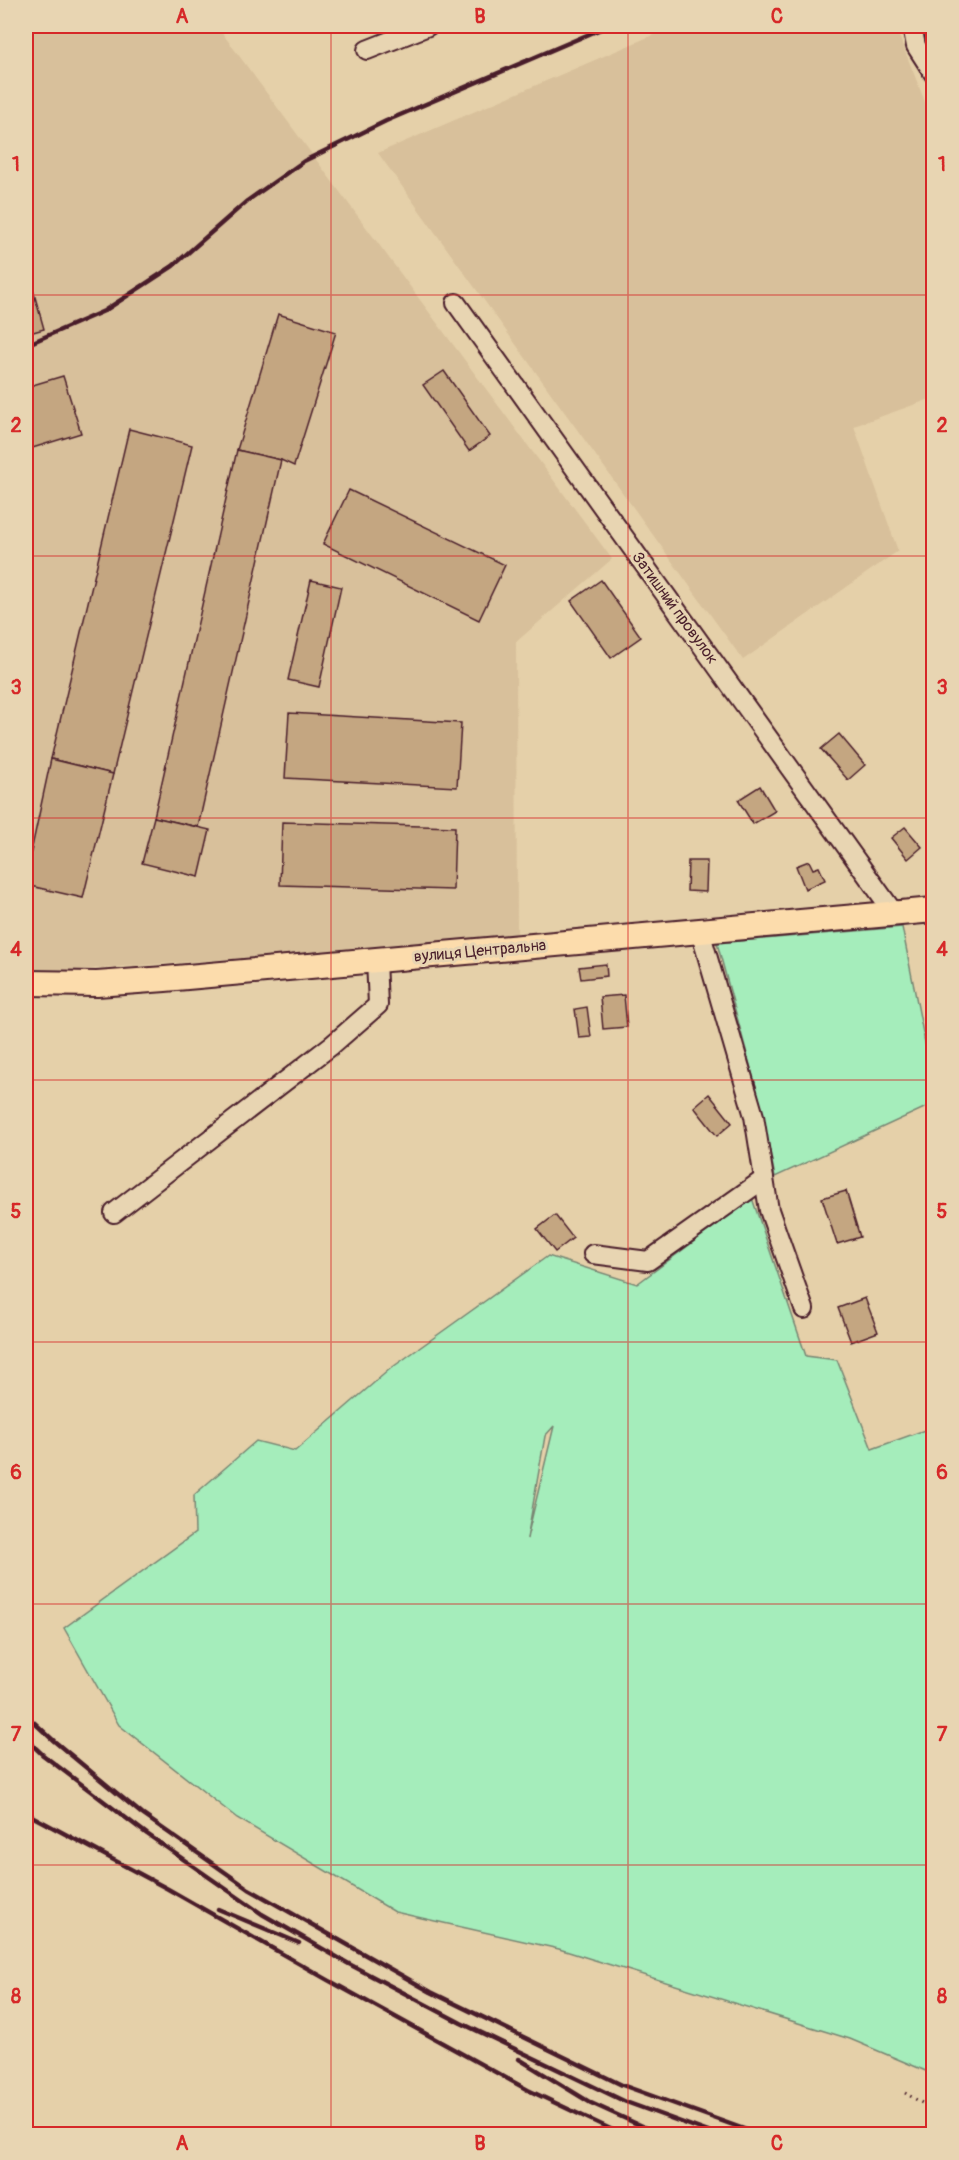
<svg xmlns="http://www.w3.org/2000/svg" width="959" height="2160" font-family="Pangolin,sans-serif">
	<rect width="100%" height="100%" fill="#e5d0a9"/>
	<filter id="ink" filterUnits="userSpaceOnUse"><feTurbulence type="fractalNoise" baseFrequency=".0167" numOctaves="2"/><feDisplacementMap in="SourceGraphic" scale="12" xChannelSelector="R" yChannelSelector="G"/><feConvolveMatrix kernelMatrix="1 2 1 2 8 2 1 2 1" color-interpolation-filters="sRGB"/></filter>
	<g filter="url(#ink)">
		<g fill="#d8c09b">
			<polygon points="39,26 217,26 612,559 516,642 517,939 47,972 26,969 26,31"/>
			<polygon points="674,26 895,26 933,122 933,398 854,426 898,551 743,660 378,153"/>
		</g>
		<g fill="#a5edbb" stroke="#788673" stroke-width="1.5" fill-rule="evenodd">
			<polygon points="902,927 933,1083 933,1104 775,1177 760,1102 717,943"/>
			<path d="M752,1198L806,1356L837,1360L872,1449L933,1427V2074L850,2039L559,1949L395,1912L237,1818L119,1725L64,1628L195,1533L194,1495L256,1441L295,1451L390,1369L548,1256L637,1284ZM554,1426L527,1538V1539L545,1436Z"/>
		</g>
		<g fill="#c4a681" stroke="#4a1f2b" stroke-width="1.5">
			<polygon points="26,272 28,272 44,329 26,334"/>
			<polygon points="278,314 336,332 294,466 281,460 237,450"/>
			<polygon points="444,371 490,436 469,451 423,385"/>
			<polygon points="63,376 81,433 26,450 26,387"/>
			<polygon points="129,429 192,445 113,774 51,759"/>
			<polygon points="237,450 281,460 198,827 154,817"/>
			<polygon points="349,490 505,565 479,620 323,544"/>
			<polygon points="311,580 341,587 319,687 288,680"/>
			<polygon points="601,580 641,637 611,658 571,601"/>
			<polygon points="289,713 461,723 457,787 285,778"/>
			<polygon points="839,734 865,765 848,780 821,749"/>
			<polygon points="51,759 113,774 83,898 26,885 26,875"/>
			<polygon points="760,786 775,811 753,824 738,800"/>
			<polygon points="154,817 210,830 199,877 142,863"/>
			<polygon points="282,822 455,827 453,890 280,885"/>
			<polygon points="905,827 922,847 908,859 891,838"/>
			<polygon points="688,861 707,861 706,892 687,891"/>
			<polygon points="809,861 813,869 819,867 825,880 805,889 796,866"/>
			<polygon points="606,964 607,976 581,979 579,967"/>
			<polygon points="624,995 627,1027 603,1029 600,997"/>
			<polygon points="587,1007 591,1037 579,1038 575,1009"/>
			<polygon points="709,1094 732,1123 717,1136 694,1107"/>
			<polygon points="846,1191 860,1237 837,1244 822,1198"/>
			<polygon points="555,1215 573,1238 555,1252 537,1229"/>
			<polygon points="865,1298 878,1332 851,1342 838,1308"/>
		</g>
		<g fill="none" stroke-linecap="round" stroke-linejoin="round">
			<g stroke="#4a1f2b" stroke-width="22">
				<g id="minor">
					<polyline points="912,26 916,46 934,74"/>
					<polyline points="367,50 428,26"/>
					<polyline points="456,303 894,913"/>
					<polyline points="700,931 754,1116 769,1210 804,1309"/>
					<polyline points="114,1213 332,1045 378,1005 376,960"/>
					<polyline points="593,1254 648,1261 764,1179"/>
				</g>
			</g>
			<g stroke="#4a1f2b" stroke-width="28">
				<polyline id="major" points="26,983 97,984 165,979 934,910"/>
			</g>
			<polyline stroke="#4a1f2b" stroke-width="3" stroke-dasharray="1.5 4.5" stroke-linecap="butt" points="905,2093 934,2110"/>
			<use href="#minor" stroke="#e8d5b2" stroke-width="18"/>
			<use href="#major" stroke="#fcdcac" stroke-width="24"/>
			<g stroke="#4a1f2b" stroke-width="4.5">
				<polyline points="26,345 104,311 173,266 247,201 304,161 386,121 608,26"/>
				<polyline points="26,1715 54,1741 142,1814 249,1889 431,1992 622,2085 758,2134"/>
				<polyline points="26,1739 43,1755 147,1834 262,1914 349,1964 461,2023 626,2102 714,2134"/>
				<polyline points="26,1813 168,1889 328,1980 528,2090 621,2134"/>
				<polyline points="218,1909 299,1943"/>
				<polyline points="519,2059 591,2103 659,2134"/>
			</g>
		</g>
	</g>
	<path fill="none" stroke="#d62828" stroke-width="1.5" stroke-opacity="0.55" d="M331,26V2134M628,26V2134M26,295H934M26,556H934M26,818H934M26,1080H934M26,1342H934M26,1604H934M26,1865H934"/>
	<g text-anchor="middle" dominant-baseline="central" stroke-width="6" stroke-linejoin="round" paint-order="stroke">
		<g font-size="16" fill="#4a1f2b" stroke="#e8d5b2">
			<text transform="translate(675 608) rotate(54)">Затишний провулок</text>
			<text transform="translate(480 951) rotate(-5)">вулиця Центральна</text>
		</g>
	</g>
	<rect width="959" height="2160" fill="none" stroke="#e8d5b2" stroke-width="66"/>
	<rect x="33" y="33" width="893" height="2094" fill="none" stroke="#d62828" stroke-width="2"/>
	<g font-size="20" text-anchor="middle" font-weight="bold" fill="#d62828">
		<text x="182" y="23">A</text>
		<text x="480" y="23">B</text>
		<text x="777" y="23">C</text>
		<text x="16" y="171">1</text>
		<text x="942" y="171">1</text>
		<text x="16" y="432">2</text>
		<text x="942" y="432">2</text>
		<text x="16" y="694">3</text>
		<text x="942" y="694">3</text>
		<text x="16" y="956">4</text>
		<text x="942" y="956">4</text>
		<text x="16" y="1218">5</text>
		<text x="942" y="1218">5</text>
		<text x="16" y="1479">6</text>
		<text x="942" y="1479">6</text>
		<text x="16" y="1741">7</text>
		<text x="942" y="1741">7</text>
		<text x="16" y="2003">8</text>
		<text x="942" y="2003">8</text>
		<text x="182" y="2150">A</text>
		<text x="480" y="2150">B</text>
		<text x="777" y="2150">C</text>
	</g>
</svg>
